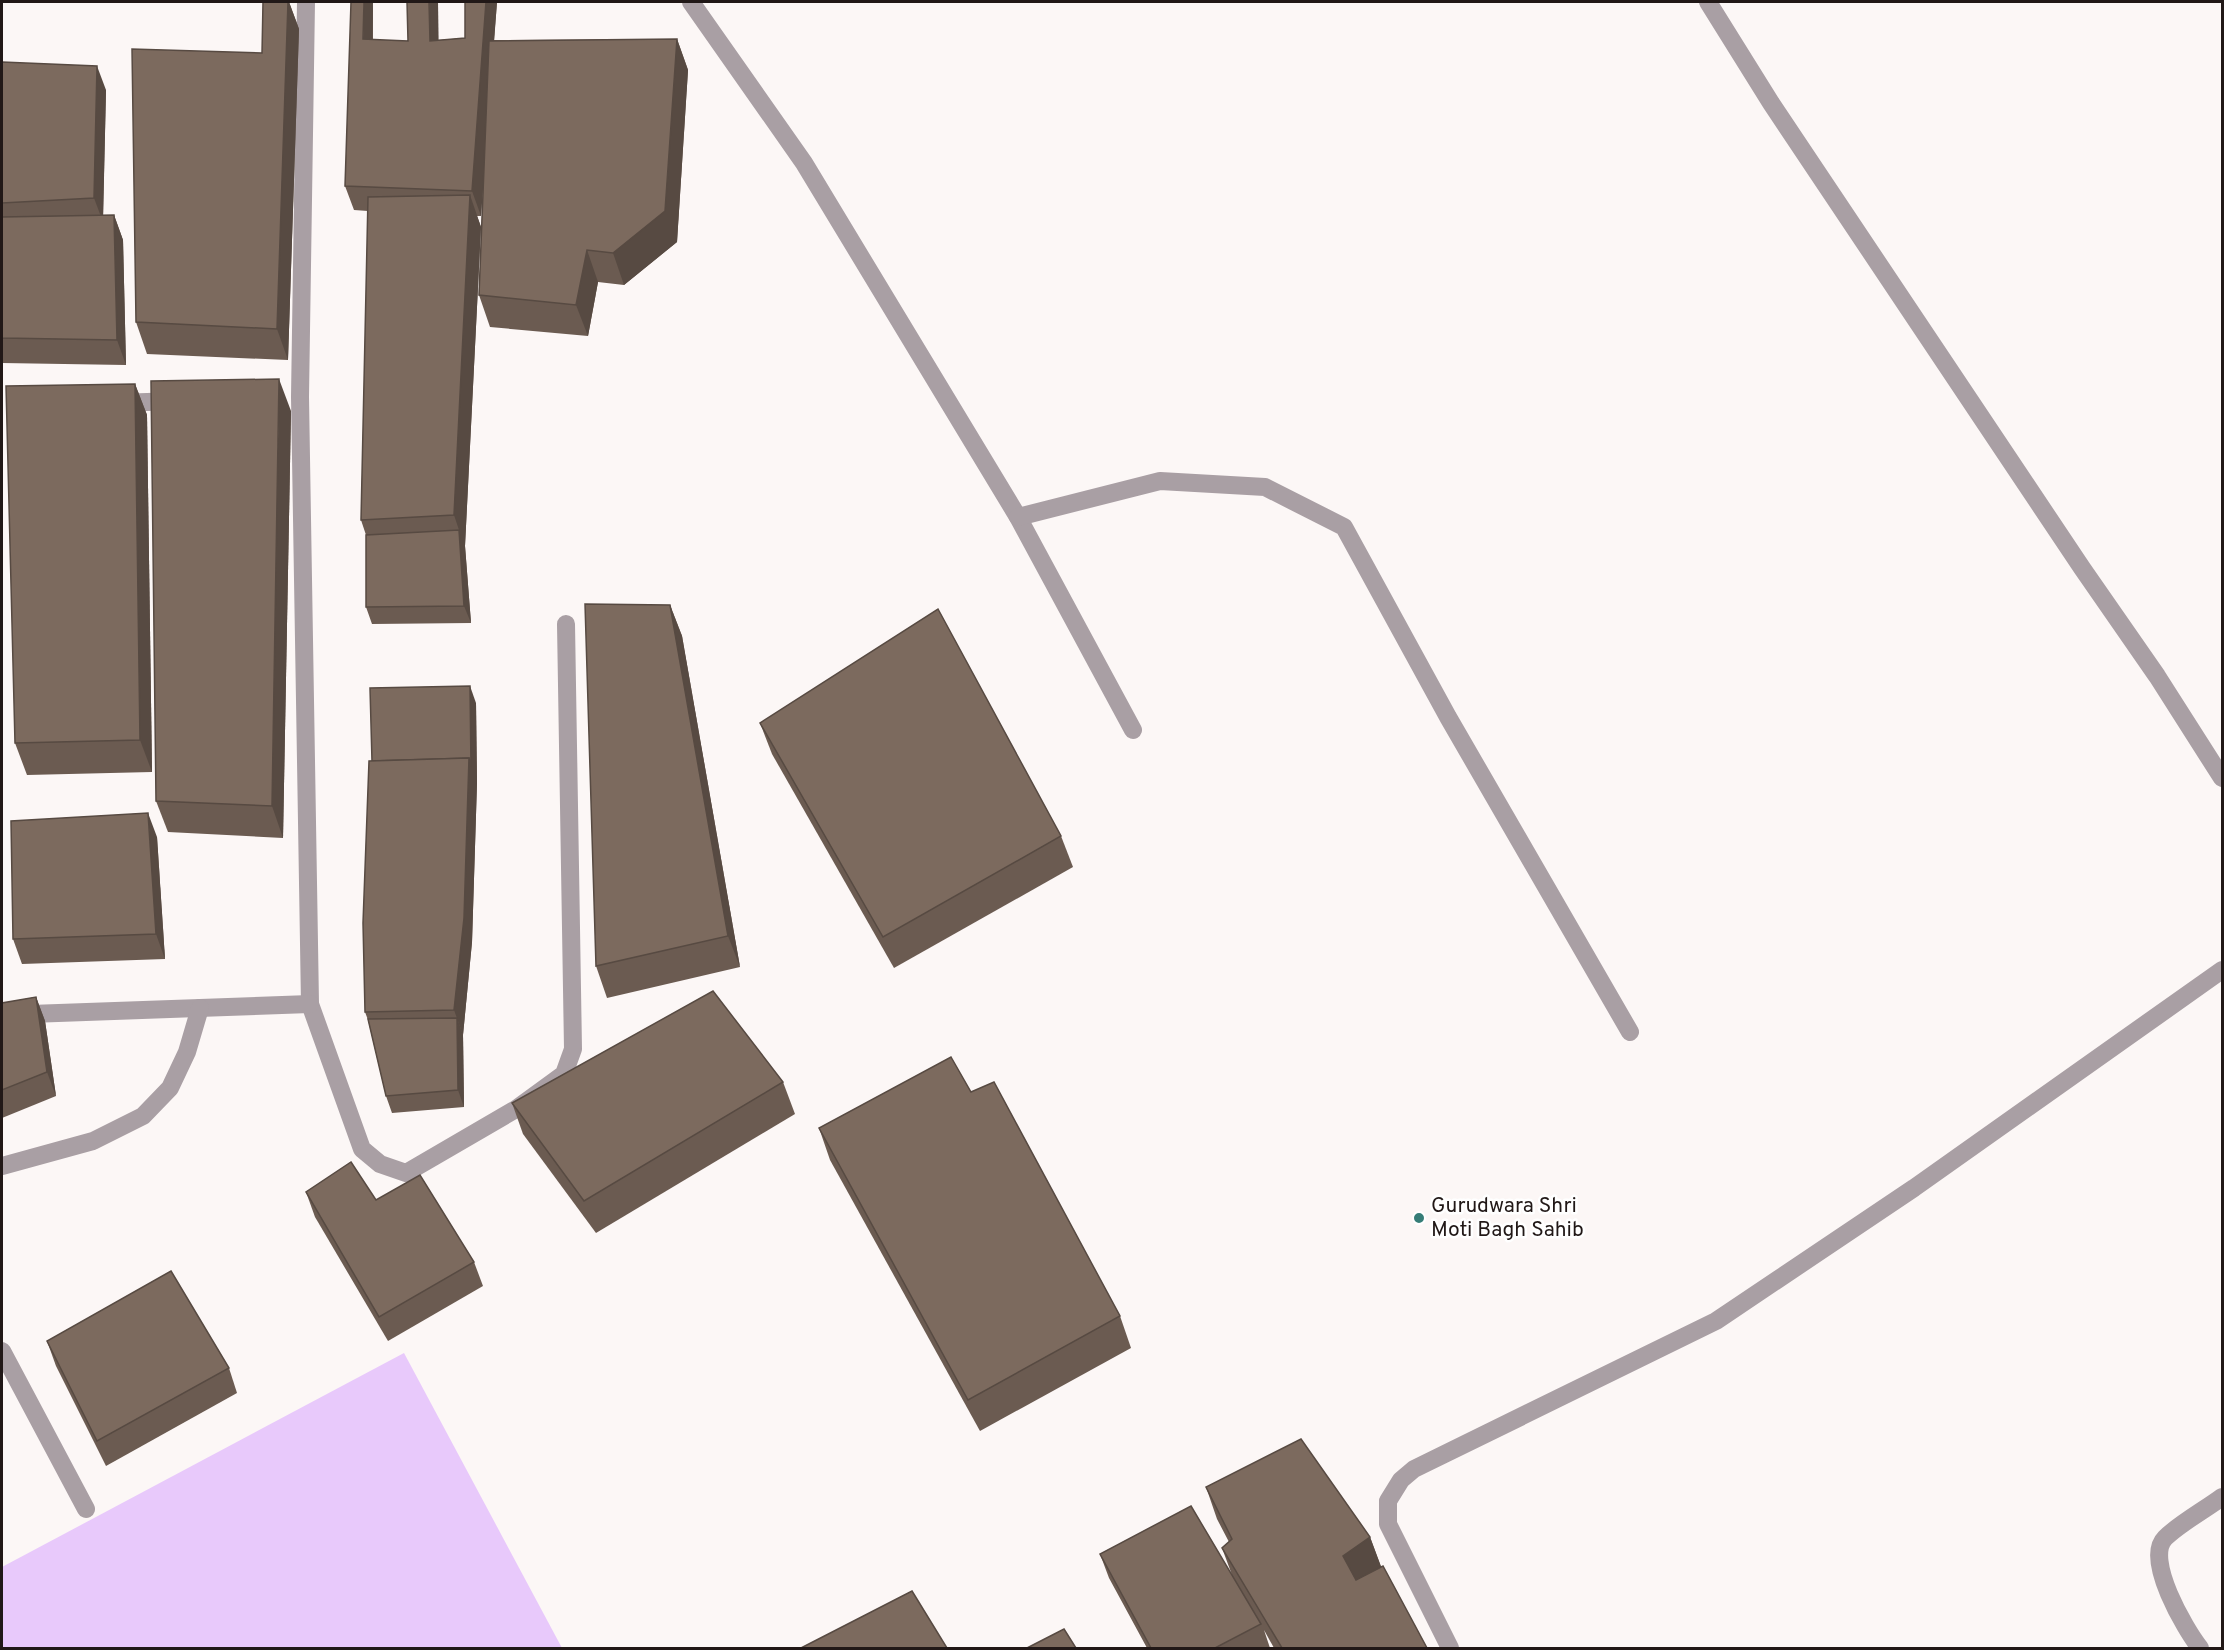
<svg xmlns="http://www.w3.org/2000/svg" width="2224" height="1650" font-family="Overpass,sans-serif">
	<rect width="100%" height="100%" fill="#fcf7f6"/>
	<polygon fill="#e8c9fb" points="404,1353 562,1648 2,1648 2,1567"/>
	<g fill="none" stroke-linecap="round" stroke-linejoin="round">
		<g stroke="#a99fa4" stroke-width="18">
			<polyline points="306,2 300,397 310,1004 362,1149 380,1164 406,1173 516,1109 564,1074 573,1049 566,624"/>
			<polyline points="691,2 804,163 1018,517 1133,730"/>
			<polyline points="1708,2 1771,103 2082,568 2157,676 2222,778"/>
			<polyline points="117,403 177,401"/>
			<polyline points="1018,517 1160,481 1265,487 1344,527 1448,717 1630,1032"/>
			<polyline points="2,1015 310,1004"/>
			<polyline points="2,1166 93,1141 143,1116 170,1088 187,1052 200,1008"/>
			<polyline points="2,1351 86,1509"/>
			<polyline points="1450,1648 1388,1524 1388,1501 1401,1480 1414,1469 1716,1321 1914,1188 2222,970"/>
			<path d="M2200,1648C2185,1629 2144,1559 2165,1538C2179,1524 2206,1509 2222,1497"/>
		</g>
	</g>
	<g fill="#6b5b51">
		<polygon points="263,2 289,2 299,29 288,360 147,354 136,322 262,53"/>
		<polygon points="373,2 373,40 408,41 438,2 438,40 465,38 465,2 497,2 494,40 677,39 688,70 677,242 624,285 598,282 588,336 490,327 479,295 483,183 481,216 477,216 481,227 465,546 471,623 372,624 366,607 366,535 361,520 368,211 354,210 345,186"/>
		<polygon points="2,62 106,90 103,215 114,215 123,240 126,365 2,363"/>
		<polygon points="135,384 147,415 152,772 27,775 15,743"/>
		<polygon points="291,411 283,838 168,832 156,801"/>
		<polygon points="670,605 682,636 740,967 607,998 596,966"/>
		<polygon points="476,703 477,783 472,942 463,1035 464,1107 392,1113 386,1096 368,1020 365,1012 372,761"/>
		<polygon points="760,723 1061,836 1073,867 894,968 772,754"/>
		<polygon points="157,837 165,959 22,964 13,939"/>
		<polygon points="36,997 45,1021 56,1096 2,1118 2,1003"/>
		<polygon points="783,1082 795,1114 596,1233 523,1134 512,1103"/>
		<polygon points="971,1092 1120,1316 1131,1348 980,1431 830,1160 819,1128"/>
		<polygon points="306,1192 376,1200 474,1262 483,1286 388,1341 315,1217"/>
		<polygon points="47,1341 229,1368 237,1393 106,1466 56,1366"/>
		<polygon points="1206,1487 1370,1537 1381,1567 1427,1648 1274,1648 1264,1630 1270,1648 1147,1648 1109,1578 1100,1554 1232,1575 1222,1548 1229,1542 1217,1519"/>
	</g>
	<g fill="#574a42">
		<polygon points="288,2 289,2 299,29 288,360 277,329"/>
		<polygon points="364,2 373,2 372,63 363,39"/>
		<polygon points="429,2 438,2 439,65 430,41"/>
		<polygon points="486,2 497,2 481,216 472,191"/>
		<polygon points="677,39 688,70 677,242 624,285 613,253"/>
		<polygon points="97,66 106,90 103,222 94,198"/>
		<polygon points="470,195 481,227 465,546 471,623 464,606 459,530 454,515"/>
		<polygon points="114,215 123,240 126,365 117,340"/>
		<polygon points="587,250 598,282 588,336 576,305"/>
		<polygon points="279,379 291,411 283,838 272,806"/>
		<polygon points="135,384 147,415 152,772 140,740"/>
		<polygon points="670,605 682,636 740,967 728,936"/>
		<polygon points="470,686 476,703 477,783 472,942 463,1035 454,1010"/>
		<polygon points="148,813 157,837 165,959 156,934"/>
		<polygon points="36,997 45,1021 56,1096 47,1072"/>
		<polygon points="457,1018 463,1035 464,1107 458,1090"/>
		<polygon points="1370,1537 1382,1569 1354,1587 1343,1556"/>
	</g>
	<g fill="#7c6a5e" stroke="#574a42" stroke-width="1.5">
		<polygon points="263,2 288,2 277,329 136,322 132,49 262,53"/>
		<polygon points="351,2 364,2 363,39 408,41 407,2 429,2 430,41 465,38 465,2 486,2 472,191 345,186"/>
		<polygon points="677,39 665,211 613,253 587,250 576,305 479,295 489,41"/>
		<polygon points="2,62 97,66 94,198 2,203"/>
		<polygon points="470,195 454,515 361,520 368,197"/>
		<polygon points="114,215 117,340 2,338 2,217"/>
		<polygon points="279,379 272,806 156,801 151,381"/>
		<polygon points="135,384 140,740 15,743 6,386"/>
		<polygon points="459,530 464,606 366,607 366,535"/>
		<polygon points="585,604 670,605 728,936 596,966"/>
		<polygon points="938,609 1061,836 883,937 760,723"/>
		<polygon points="470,686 471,766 469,758 372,761 370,688"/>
		<polygon points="469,758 464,918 454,1010 365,1012 363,923 369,761"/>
		<polygon points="148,813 156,934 13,939 11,821"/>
		<polygon points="713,991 783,1082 584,1201 512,1103"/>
		<polygon points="36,997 47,1072 2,1090 2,1003"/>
		<polygon points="457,1018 458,1090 386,1096 368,1019"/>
		<polygon points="951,1057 971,1092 994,1082 1120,1316 968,1400 819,1128"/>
		<polygon points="351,1162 376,1200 420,1175 474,1262 379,1317 306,1192"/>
		<polygon points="171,1271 229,1368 97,1441 47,1341"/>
		<polygon points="1301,1439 1370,1537 1343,1556 1356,1580 1383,1566 1427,1648 1282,1648 1222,1548 1232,1539 1206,1487"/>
		<polygon points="1191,1506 1261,1624 1215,1648 1151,1648 1100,1554"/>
		<polygon points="912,1591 947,1648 801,1648"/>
		<polygon points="1064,1629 1076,1648 1027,1648"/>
	</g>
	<circle fill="#367d77" stroke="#fff" stroke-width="2" cx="1419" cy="1218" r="6"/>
	<g text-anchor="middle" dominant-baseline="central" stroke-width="5" stroke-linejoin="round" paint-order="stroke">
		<g font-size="21" fill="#211817" stroke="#fff" text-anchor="start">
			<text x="1431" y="1206">Gurudwara Shri<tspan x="1431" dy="24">Moti Bagh Sahib</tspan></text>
		</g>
	</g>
	<rect width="2224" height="1650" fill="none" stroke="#211817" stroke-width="6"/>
</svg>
